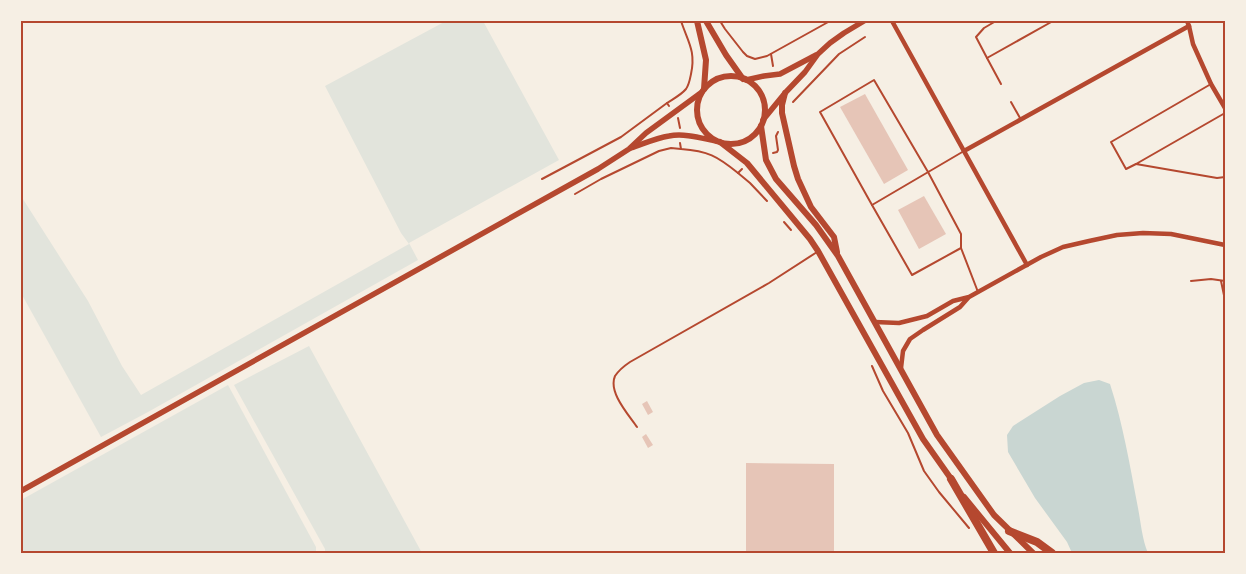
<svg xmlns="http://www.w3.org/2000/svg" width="1246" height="574" font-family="'Public Sans',sans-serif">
	<rect width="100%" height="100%" fill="#f6efe4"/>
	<g fill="#e2e4dc">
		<polygon points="446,21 483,21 559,160 409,243 418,260 148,412 101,437 21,293 21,196 88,301 122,366 141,395 409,244 401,233 325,86"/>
		<polygon points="309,346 422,553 325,553 325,549 234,385"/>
		<polygon points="228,385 316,547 316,553 21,553 21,500"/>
	</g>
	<path fill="#c9d6d2" d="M1099,380L1110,384C1123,424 1130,466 1138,508C1141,523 1142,539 1148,553H1072L1067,542L1035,498L1008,452L1007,435L1013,426L1060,396L1084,383Z"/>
	<g fill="#e6c5b7">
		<polygon points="865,94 908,170 884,184 840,107"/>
		<polygon points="924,196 946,234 919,249 898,210"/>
		<polygon points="647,401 653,412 648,415 642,404"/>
		<polygon points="646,434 653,445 648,448 642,437"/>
		<polygon points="746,463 834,464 834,553 746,553"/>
	</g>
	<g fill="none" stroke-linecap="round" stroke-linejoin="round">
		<g stroke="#b5482f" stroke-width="2">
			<polyline points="720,21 725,29 743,52 747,56 755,59 767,56 830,21"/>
			<polyline points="771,54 773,66"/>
			<polyline points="793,102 839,54 865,37"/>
			<path d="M669,106L667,103C673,99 681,95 686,89C689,85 690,79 691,74C696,51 688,42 681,21"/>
			<polyline points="678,118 680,128"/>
			<path d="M680,143L681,149C708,151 717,156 738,173L742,169"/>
			<polyline points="773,153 777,152 778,150 776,136 778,132"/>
			<polyline points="738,173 750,183 767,201"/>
			<polyline points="542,179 621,137 667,103"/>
			<polyline points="575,194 601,179 659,151 671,148 681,149"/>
			<polyline points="784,222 791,230"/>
			<polyline points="872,366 883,391 908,433 924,471 939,492 969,528"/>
		</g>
		<g stroke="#b5482f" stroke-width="2">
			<polyline points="996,21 984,28 976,37 987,58 1053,21"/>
			<polyline points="987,58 1001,84"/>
			<polyline points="1011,102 1020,118"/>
			<polyline points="1225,113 1136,164 1217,178 1225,177"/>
			<polyline points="964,151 872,205 820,112 874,80 928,172 961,234 961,248 978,292"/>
			<polyline points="1136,164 1126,169 1111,142 1211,84"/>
			<polyline points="872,205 912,275 961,248"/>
			<polyline points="1191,281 1211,279 1225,281"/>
			<polyline points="1221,281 1225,300"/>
			<path d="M637,427C628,414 608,392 615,376C619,370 624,366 630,362L769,283L817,252"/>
		</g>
		<g stroke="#b5482f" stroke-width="4.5">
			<polyline points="892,21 1027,265"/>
			<polyline points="1187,21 1189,26 1193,44 1211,84 1225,108"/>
			<polyline points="964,151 1189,26"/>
			<polyline points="875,322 899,323 927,316 953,301 969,297 1041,257 1063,247 1089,241 1117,235 1143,233 1171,234 1225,245"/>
			<polyline points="901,368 903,351 910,339 923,330 960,307 968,298"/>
		</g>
		<g stroke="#b5482f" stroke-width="5.5">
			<polyline points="746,80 764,76 780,74 816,55"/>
			<polyline points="763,120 785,93 805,72 818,54 830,43 844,33 864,21"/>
			<path d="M631,148C643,144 656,138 669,136C684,133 701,138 716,141"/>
			<polyline points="21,491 598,169 629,149 646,133 702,92"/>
		</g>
		<g stroke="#b5482f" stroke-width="6">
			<polyline points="697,21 706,60 704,89"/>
			<polyline points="706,21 726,55 743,79"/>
			<circle cx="731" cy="110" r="34"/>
			<polyline points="785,93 782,105 782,113 794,166 798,179 811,207 834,237 837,252"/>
			<polyline points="761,126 766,160 776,179 816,225 838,256 937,435 994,515 1033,553"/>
			<polyline points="720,142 747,163 810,239 818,251 923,439 954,483"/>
			<polyline points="964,497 1010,553"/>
		</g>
		<g stroke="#b5482f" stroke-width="8">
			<polyline points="951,479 994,553"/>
			<polyline points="1009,531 1037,542 1052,553"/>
		</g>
	</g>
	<rect width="1246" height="574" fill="none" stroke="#f6efe4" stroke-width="45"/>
	<rect x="22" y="22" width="1202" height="530" fill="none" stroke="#b5482f" stroke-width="2"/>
</svg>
